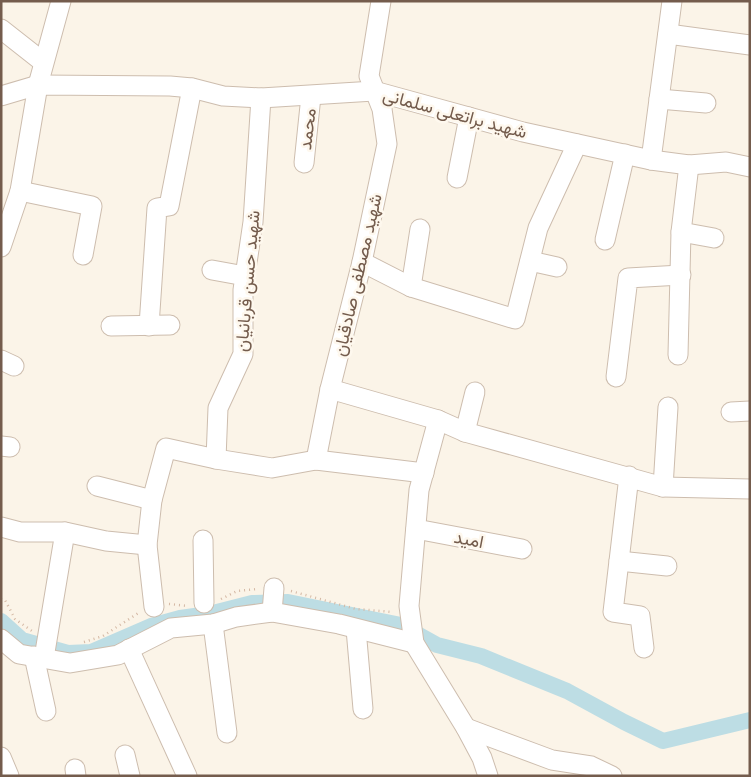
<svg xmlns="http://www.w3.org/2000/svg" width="751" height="777" font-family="Roboto,Vazirmatn,sans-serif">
	<rect width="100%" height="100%" fill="#fbf4e8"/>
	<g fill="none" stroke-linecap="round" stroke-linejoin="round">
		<polyline stroke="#bddde4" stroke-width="16" points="1,621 22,640 68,653 91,652 151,626 180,618 209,614 252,603 288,602 401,625 437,645 481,656 567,691 624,722 663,741 750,720"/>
		<g stroke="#cdbdae" stroke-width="21">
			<g id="minor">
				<polyline points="1,29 43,62"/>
				<polyline points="668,34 750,45"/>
				<polyline points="1,96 38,85 170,86 192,88 223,96 261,98 374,91 523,132 651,160 689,165 726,162 750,167"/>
				<polyline points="659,99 706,103"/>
				<polyline points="651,160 672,1"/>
				<polyline points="304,163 311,96"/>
				<polyline points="457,178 469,117"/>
				<polyline points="20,191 92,206 83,255"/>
				<polyline points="681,232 714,238"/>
				<polyline points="605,240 625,154"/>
				<polyline points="1,247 20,191 38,85 61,1"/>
				<polyline points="530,261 557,267"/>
				<polyline points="362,262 411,287 515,319 538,228 577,144"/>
				<polyline points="212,270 245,276"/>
				<polyline points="411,287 420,229"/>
				<polyline points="111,326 170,325"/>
				<polyline points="149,326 157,208 169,206 192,88"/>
				<polyline points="678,355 681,232 689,165"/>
				<polyline points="1,360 14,366"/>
				<polyline points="616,377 628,278 681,275"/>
				<polyline points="330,389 438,420 465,432 663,487 750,489"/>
				<polyline points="731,412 750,411"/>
				<polyline points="438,420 419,490 409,606 414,643 466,728 482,758 488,776"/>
				<polyline points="465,432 475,392"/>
				<polyline points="1,446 10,447"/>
				<polyline points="216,459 218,408 243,354 243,290 253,222 261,98"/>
				<polyline points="316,460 330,389 362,262 387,144 382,109 369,76 381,1"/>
				<polyline points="629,476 613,612 640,616 644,648"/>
				<polyline points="97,486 152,500"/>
				<polyline points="663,487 668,407"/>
				<polyline points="1,527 20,532 65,532 106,541 147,545"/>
				<polyline points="416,529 522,549"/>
				<polyline points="203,540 204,603"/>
				<polyline points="619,561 667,566"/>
				<polyline points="154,607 147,545 152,500 166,448 216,459 272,468 316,460 424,473"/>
				<polyline points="272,612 274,588"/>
				<polyline points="213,624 227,733"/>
				<polyline points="356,629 363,709"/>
				<polyline points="1,639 19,654 70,663 118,655 171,628 213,624 236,617 272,612 339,624 414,643"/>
				<polyline points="129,649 187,776"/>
				<polyline points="34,656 46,711"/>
				<polyline points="44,658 65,532"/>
				<polyline points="466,728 552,760 591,766 612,776"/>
				<polyline points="125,755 130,776"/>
				<polyline points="1,757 9,776"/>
				<polyline points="75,769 76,776"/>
			</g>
		</g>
		<g stroke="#d4b8a4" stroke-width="2.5" stroke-dasharray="1 4" stroke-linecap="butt">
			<polyline points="291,591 356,609 393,612"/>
			<polyline points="1,599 5,600 15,619 32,631"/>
			<polyline points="221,599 237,591 258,589"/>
			<polyline points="169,604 188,606"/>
			<polyline points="84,642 103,636 140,612"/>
		</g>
		<use href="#minor" stroke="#fff" stroke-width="19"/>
	</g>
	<g text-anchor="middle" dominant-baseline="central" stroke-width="5" stroke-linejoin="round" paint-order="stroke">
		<g font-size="18" fill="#745c4d" stroke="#fef8ee">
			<text transform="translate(455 113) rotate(15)">شهید براتعلی سلمانی</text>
			<text transform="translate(307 129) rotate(-83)">محمد</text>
			<text transform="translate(357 275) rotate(-77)">شهید مصطفی صادقیان</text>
			<text transform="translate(247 281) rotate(-85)">شهید حسن قربانیان</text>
			<text transform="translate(469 539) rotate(11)">امید</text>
		</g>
	</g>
	<rect width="751" height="777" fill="none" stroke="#745c4d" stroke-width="5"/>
</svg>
